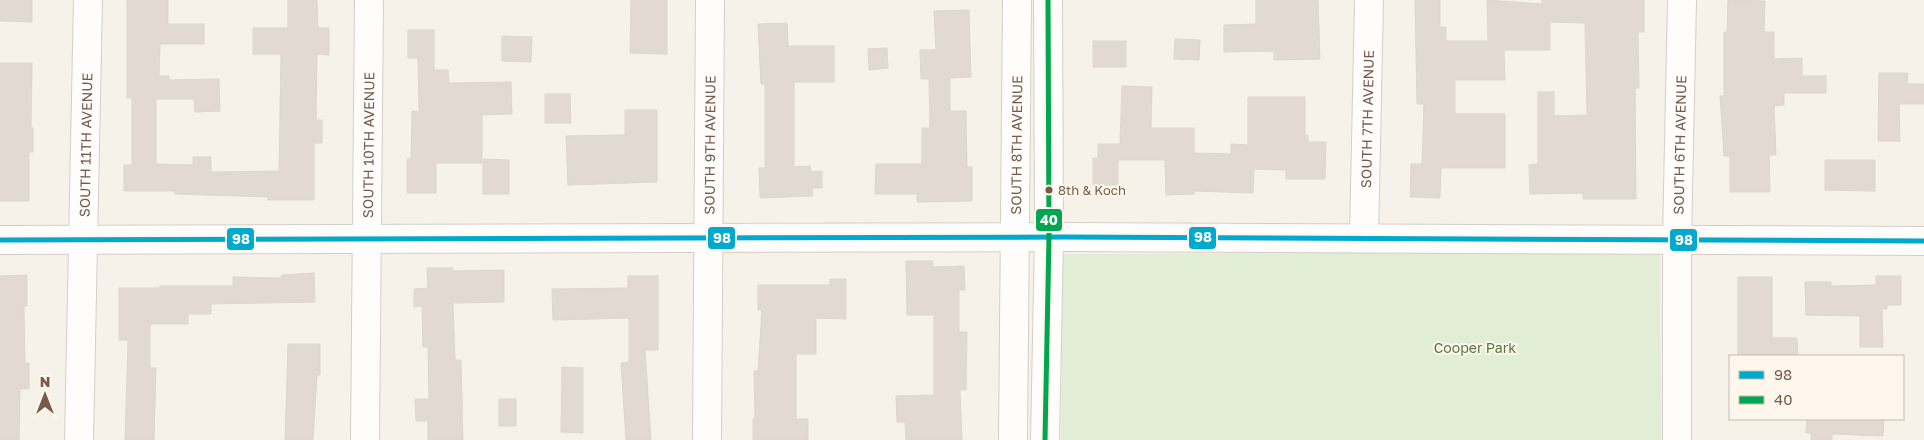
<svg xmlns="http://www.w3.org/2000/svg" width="1924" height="440" font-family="'Golos Text',sans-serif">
	<rect width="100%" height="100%" fill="#f6f2ea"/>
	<polygon fill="#e2edd5" points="1660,252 1661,440 1061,440 1063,254"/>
	<g fill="#e2dad2" stroke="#dfd5cc">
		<polygon points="0,0 32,0 32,22 0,21"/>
		<polygon points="127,0 168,0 168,24 204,24 204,44 160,44 159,76 169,76 169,80 219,79 220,111 195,112 194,99 156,99 156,164 193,165 193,157 211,157 211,172 279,171 281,54 253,54 253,28 288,28 288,0 317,0 318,28 329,28 329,55 317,54 316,120 322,120 322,143 314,143 314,200 268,200 268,197 175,194 175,191 124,191 124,165 132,165 132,98 127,98"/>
		<polygon points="631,0 667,0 667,54 630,53"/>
		<polygon points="1256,0 1318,0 1320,59 1274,60 1274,51 1224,52 1224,25 1256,24"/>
		<polygon points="1415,0 1440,0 1440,27 1446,27 1446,41 1488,41 1487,0 1542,4 1542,0 1644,0 1644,32 1638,32 1639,88 1635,88 1636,199 1583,199 1583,193 1530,194 1529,165 1538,164 1538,92 1554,92 1554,116 1587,115 1585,23 1550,22 1550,50 1504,50 1505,80 1455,80 1455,114 1505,114 1505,168 1441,168 1440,198 1410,197 1411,164 1422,164 1424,104 1417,104"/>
		<polygon points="1728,0 1765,1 1764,32 1774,32 1774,59 1802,58 1802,76 1826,76 1826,93 1784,93 1784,105 1774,106 1776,155 1769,155 1770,192 1730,192 1730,156 1724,156 1720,96 1724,96 1724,32 1727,32"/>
		<polygon points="969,10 971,77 950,78 950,111 966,111 967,167 972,167 972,201 917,202 917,194 875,194 876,164 922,164 922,128 930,128 929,79 921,79 920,50 936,50 934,11"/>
		<polygon points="787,23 788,46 834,46 834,82 794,82 794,167 810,166 811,172 822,171 822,188 812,188 813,196 760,198 759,168 765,168 765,84 761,84 758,24"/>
		<polygon points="408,30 434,30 434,70 448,70 449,83 511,82 512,114 482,115 482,163 436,163 436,193 407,193 407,159 411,159 412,111 419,112 418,58 408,58"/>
		<polygon points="502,36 532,37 531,62 502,61"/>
		<polygon points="1175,39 1200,40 1199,60 1174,59"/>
		<rect x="1093" y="41" width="33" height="26"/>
		<polygon points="887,48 888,68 869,70 868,49"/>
		<polygon points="0,63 32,63 31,128 33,128 33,152 29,152 29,201 0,201"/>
		<polygon points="1879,73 1908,73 1907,84 1924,84 1924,104 1899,104 1900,141 1878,141"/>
		<polygon points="1122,86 1152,87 1151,128 1194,128 1194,153 1231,154 1231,144 1248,145 1248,97 1305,97 1305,135 1308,135 1308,142 1326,142 1325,179 1286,179 1286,170 1254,169 1253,193 1194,191 1194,194 1166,195 1165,160 1118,160 1118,185 1093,185 1093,158 1098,158 1098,144 1120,144"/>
		<polygon points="545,94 570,94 571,123 545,123"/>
		<polygon points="625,110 657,110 657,182 568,185 566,136 625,135"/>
		<polygon points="483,159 509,160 509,194 483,194"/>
		<polygon points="1825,160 1875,160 1875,191 1825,190"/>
		<polygon points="906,261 933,261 933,267 964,266 965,290 959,290 959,332 967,332 966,390 960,390 962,440 906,440 905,422 897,422 896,396 934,395 934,315 907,315"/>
		<polygon points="427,268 453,268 453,271 504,270 504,302 453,303 455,360 461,360 463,440 428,440 428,421 416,421 415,399 429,399 428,347 423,347 422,306 414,307 414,289 428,288"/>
		<polygon points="314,273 315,302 211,304 211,314 188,314 188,324 150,324 150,368 156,368 154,440 125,440 128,340 119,340 119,288 160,288 160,286 233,286 233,277 281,278 282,275"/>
		<polygon points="27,275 27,306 24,306 25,363 29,363 29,389 20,389 19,440 0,440 0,276"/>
		<polygon points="628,276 658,276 658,350 645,350 651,440 626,440 621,363 629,362 629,318 553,320 552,289 628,288"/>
		<polygon points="1876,276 1901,276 1901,305 1887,305 1887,309 1882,309 1883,347 1860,347 1860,316 1806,315 1805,282 1831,282 1831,286 1876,285"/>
		<polygon points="1738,277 1772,277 1772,338 1797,338 1798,356 1738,356"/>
		<polygon points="830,279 846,279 846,319 816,318 816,354 796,354 796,419 808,419 808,440 753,440 753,419 755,419 754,371 758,371 762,310 758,310 758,285 830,285"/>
		<polygon points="288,344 320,344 320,375 317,375 313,440 285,440"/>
		<polygon points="562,367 583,368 583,433 561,432"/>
		<rect x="499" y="399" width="17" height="27"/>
		<polygon points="1807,419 1884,419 1883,436 1832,434 1832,440 1811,440 1811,433 1806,433"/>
	</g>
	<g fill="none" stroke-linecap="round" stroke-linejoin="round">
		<g stroke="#d4cec7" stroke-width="30">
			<g id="minor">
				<path id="s1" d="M1364,238L1369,0"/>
				<polyline points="0,240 1064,237 1924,241"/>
				<path id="s2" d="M79,440L88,0"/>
				<path id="s3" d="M365,440L369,0"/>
				<path id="s4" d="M707,440L710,0"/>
				<path id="s5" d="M1013,440L1017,0"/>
				<polyline points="1045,440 1049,237 1048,0"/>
				<path id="s6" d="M1677,440V239L1682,0"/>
			</g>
		</g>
		<use href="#minor" stroke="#fefdfc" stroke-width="28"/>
		<g stroke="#fff7eb" stroke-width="9">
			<polyline id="bus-1" points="0,240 1064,237 1924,241"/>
		</g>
		<g stroke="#fff7eb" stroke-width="9">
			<polyline id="bus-2" points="1045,440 1049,237 1048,0"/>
		</g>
		<use href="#bus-1" stroke="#00a9ce" stroke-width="5"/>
		<use href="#bus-2" stroke="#00a651" stroke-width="5"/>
	</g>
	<circle fill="#745b4a" stroke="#fff7eb" stroke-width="2" cx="1049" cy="190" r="4.5"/>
	<g text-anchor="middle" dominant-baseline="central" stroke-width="4" stroke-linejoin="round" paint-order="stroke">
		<g font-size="13" fill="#745b4a" stroke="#fff7eb" text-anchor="start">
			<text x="1058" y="190">8th &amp; Koch</text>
		</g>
		<g font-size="14" fill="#745b4a" stroke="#fff7eb">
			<text stroke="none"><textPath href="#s1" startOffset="119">SOUTH 7TH AVENUE</textPath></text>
			<text stroke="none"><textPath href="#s2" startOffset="295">SOUTH 11TH AVENUE</textPath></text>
			<text stroke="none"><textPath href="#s3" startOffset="295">SOUTH 10TH AVENUE</textPath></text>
			<text stroke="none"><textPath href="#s4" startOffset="295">SOUTH 9TH AVENUE</textPath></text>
			<text stroke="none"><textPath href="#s5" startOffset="295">SOUTH 8TH AVENUE</textPath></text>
			<text stroke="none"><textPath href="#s6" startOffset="295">SOUTH 6TH AVENUE</textPath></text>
		</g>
		<g font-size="14" fill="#517942" stroke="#fff7eb">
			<text x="1475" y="347">Cooper Park</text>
		</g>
	</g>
	<g stroke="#fff7eb" stroke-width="2">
		<rect x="1035" y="208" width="28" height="24" rx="5" fill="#00a651"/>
		<rect x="1188" y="226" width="29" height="24" rx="5" fill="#00a9ce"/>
		<rect x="707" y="226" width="29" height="24" rx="5" fill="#00a9ce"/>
		<rect x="226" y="227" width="29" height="24" rx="5" fill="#00a9ce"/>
		<rect x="1669" y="228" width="29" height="24" rx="5" fill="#00a9ce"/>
	</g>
	<g font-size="14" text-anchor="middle" font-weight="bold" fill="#fff">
		<text x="1049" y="225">40</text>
		<text x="1203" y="242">98</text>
		<text x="722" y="243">98</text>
		<text x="241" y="244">98</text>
		<text x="1684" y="245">98</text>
	</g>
	<rect x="1729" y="355" width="175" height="65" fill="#fff7eb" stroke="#c7b9ab"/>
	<rect x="1739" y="371" width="25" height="8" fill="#00a9ce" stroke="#c7b9ab"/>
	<text x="1774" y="380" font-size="15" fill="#745b4a">98</text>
	<rect x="1739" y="396" width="25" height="8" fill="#00a651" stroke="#c7b9ab"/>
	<text x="1774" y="405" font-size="15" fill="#745b4a">40</text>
	<g transform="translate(45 395)" stroke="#fff7eb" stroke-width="4" paint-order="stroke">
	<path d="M0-4L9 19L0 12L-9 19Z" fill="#745b4a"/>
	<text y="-8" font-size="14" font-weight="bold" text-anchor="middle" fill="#745b4a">N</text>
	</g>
</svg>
